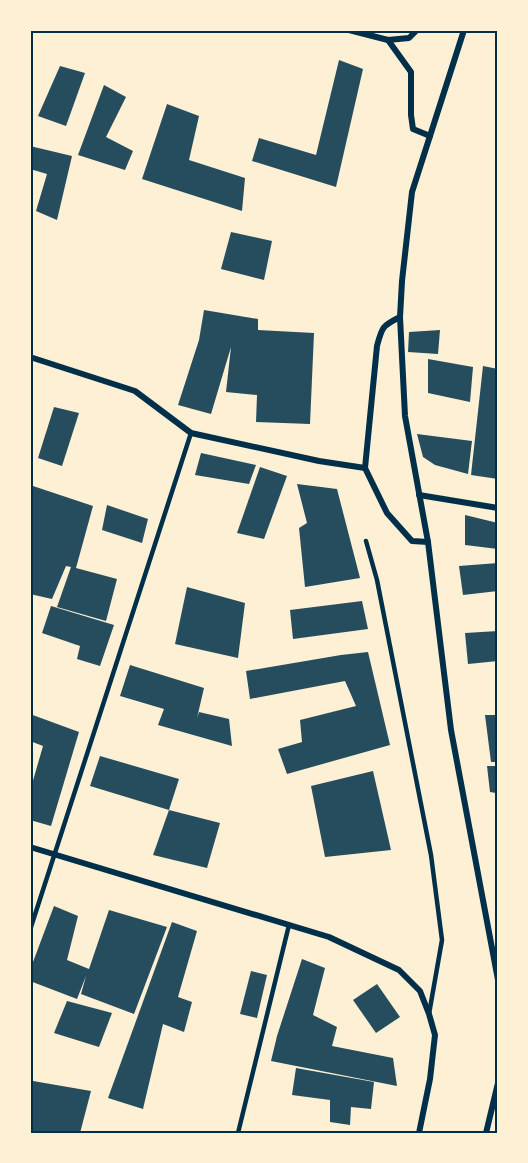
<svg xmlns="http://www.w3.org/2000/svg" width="528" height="1163" font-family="Arial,sans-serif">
	<rect width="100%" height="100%" fill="#fdf0d5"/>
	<g fill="#264d5e">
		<polygon points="339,60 363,69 336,187 252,161 259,138 316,155"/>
		<polygon points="60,66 85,73 66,126 38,116"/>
		<polygon points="104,85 126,97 106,137 133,151 125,170 78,155"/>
		<polygon points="167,104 199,116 189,160 245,178 242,211 142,179"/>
		<polygon points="30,146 72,156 57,220 36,211 47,174 30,169"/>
		<polygon points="231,232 272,241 264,280 221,269"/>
		<polygon points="204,310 258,319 258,330 314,333 310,424 256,422 257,395 226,392 231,347 211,414 178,405 199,340"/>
		<polygon points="440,330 438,354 408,352 409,332"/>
		<polygon points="428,359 473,367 470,402 428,393"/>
		<polygon points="483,366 498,369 498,479 471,475"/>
		<polygon points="54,407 79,413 62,466 38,458"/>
		<polygon points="417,434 472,441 468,474 435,465 423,457"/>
		<polygon points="201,453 256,465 249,484 195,475"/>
		<polygon points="260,467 287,476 264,539 237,533"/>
		<polygon points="297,484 337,489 360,578 305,587 299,528 307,523"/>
		<polygon points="30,485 93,506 76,568 117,579 106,621 57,607 71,567 66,566 52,599 30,594"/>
		<polygon points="107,505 148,519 142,543 102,530"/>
		<polygon points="465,515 498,523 498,549 465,545"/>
		<polygon points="498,563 498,591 463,595 459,566"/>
		<polygon points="187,587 245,603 238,658 175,644"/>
		<polygon points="362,601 368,629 293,639 290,610"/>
		<polygon points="51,606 114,625 100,666 77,659 80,646 42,633"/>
		<polygon points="498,631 498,661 468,664 465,633"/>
		<polygon points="368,652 390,745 287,774 278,749 302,742 300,720 356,706 345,681 250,699 246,671 341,655"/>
		<polygon points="130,665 204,688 197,718 199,712 229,719 232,746 158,725 164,709 120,696"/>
		<polygon points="30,714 79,732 51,826 30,820 30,791 43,746 30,741"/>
		<polygon points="485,715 498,715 498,762 491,762"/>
		<polygon points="100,756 179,779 169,810 90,786"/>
		<polygon points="487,766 498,766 498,799 496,799 496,793 490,792"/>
		<polygon points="373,771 391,850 325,857 311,786"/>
		<polygon points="169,810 220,823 207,868 153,855"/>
		<polygon points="54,906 78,916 67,960 89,969 109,910 167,927 134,1014 81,994 86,976 77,999 30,981 30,970"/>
		<polygon points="172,922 197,931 178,997 192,1002 184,1032 163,1024 143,1109 108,1098"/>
		<polygon points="302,959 325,968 313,1015 337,1027 332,1046 393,1058 397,1086 271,1061 277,1036"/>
		<polygon points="251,971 267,975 257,1018 240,1014"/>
		<polygon points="377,984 400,1017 376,1033 353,1000"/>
		<polygon points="67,1001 112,1013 99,1047 54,1033"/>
		<polygon points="296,1068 374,1082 371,1109 351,1107 350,1125 330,1122 330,1100 292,1095"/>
		<polygon points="33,1081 91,1091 80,1133 30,1133 30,1094"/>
	</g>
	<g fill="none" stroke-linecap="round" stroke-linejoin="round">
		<g stroke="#003049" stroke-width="4.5">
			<polyline points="366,541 377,580 431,855 442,940 429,1014"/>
			<polyline points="30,930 191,433"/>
			<polyline points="238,1133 289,925"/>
		</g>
		<g stroke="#003049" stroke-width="6">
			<polyline points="349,30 388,40 409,38 417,30"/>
			<polyline points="464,30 412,192 402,281 400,317 405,416 428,542 451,730 498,980"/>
			<polyline points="388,40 411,72 411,115 413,129 430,136"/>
			<path d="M400,317C382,326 382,327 377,346L365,468L387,513L412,541L428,542"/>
			<polyline points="30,357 135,391 191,433 319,461 365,468"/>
			<polyline points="419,495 498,508"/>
			<polyline points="30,847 329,937 399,970 420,991 429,1014 435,1035 430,1079 419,1133"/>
			<polyline points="486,1133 498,1083"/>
		</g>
	</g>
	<rect width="528" height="1163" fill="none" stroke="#fdf0d5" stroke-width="63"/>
	<rect x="32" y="32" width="464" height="1100" fill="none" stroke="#003049" stroke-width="2"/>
</svg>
